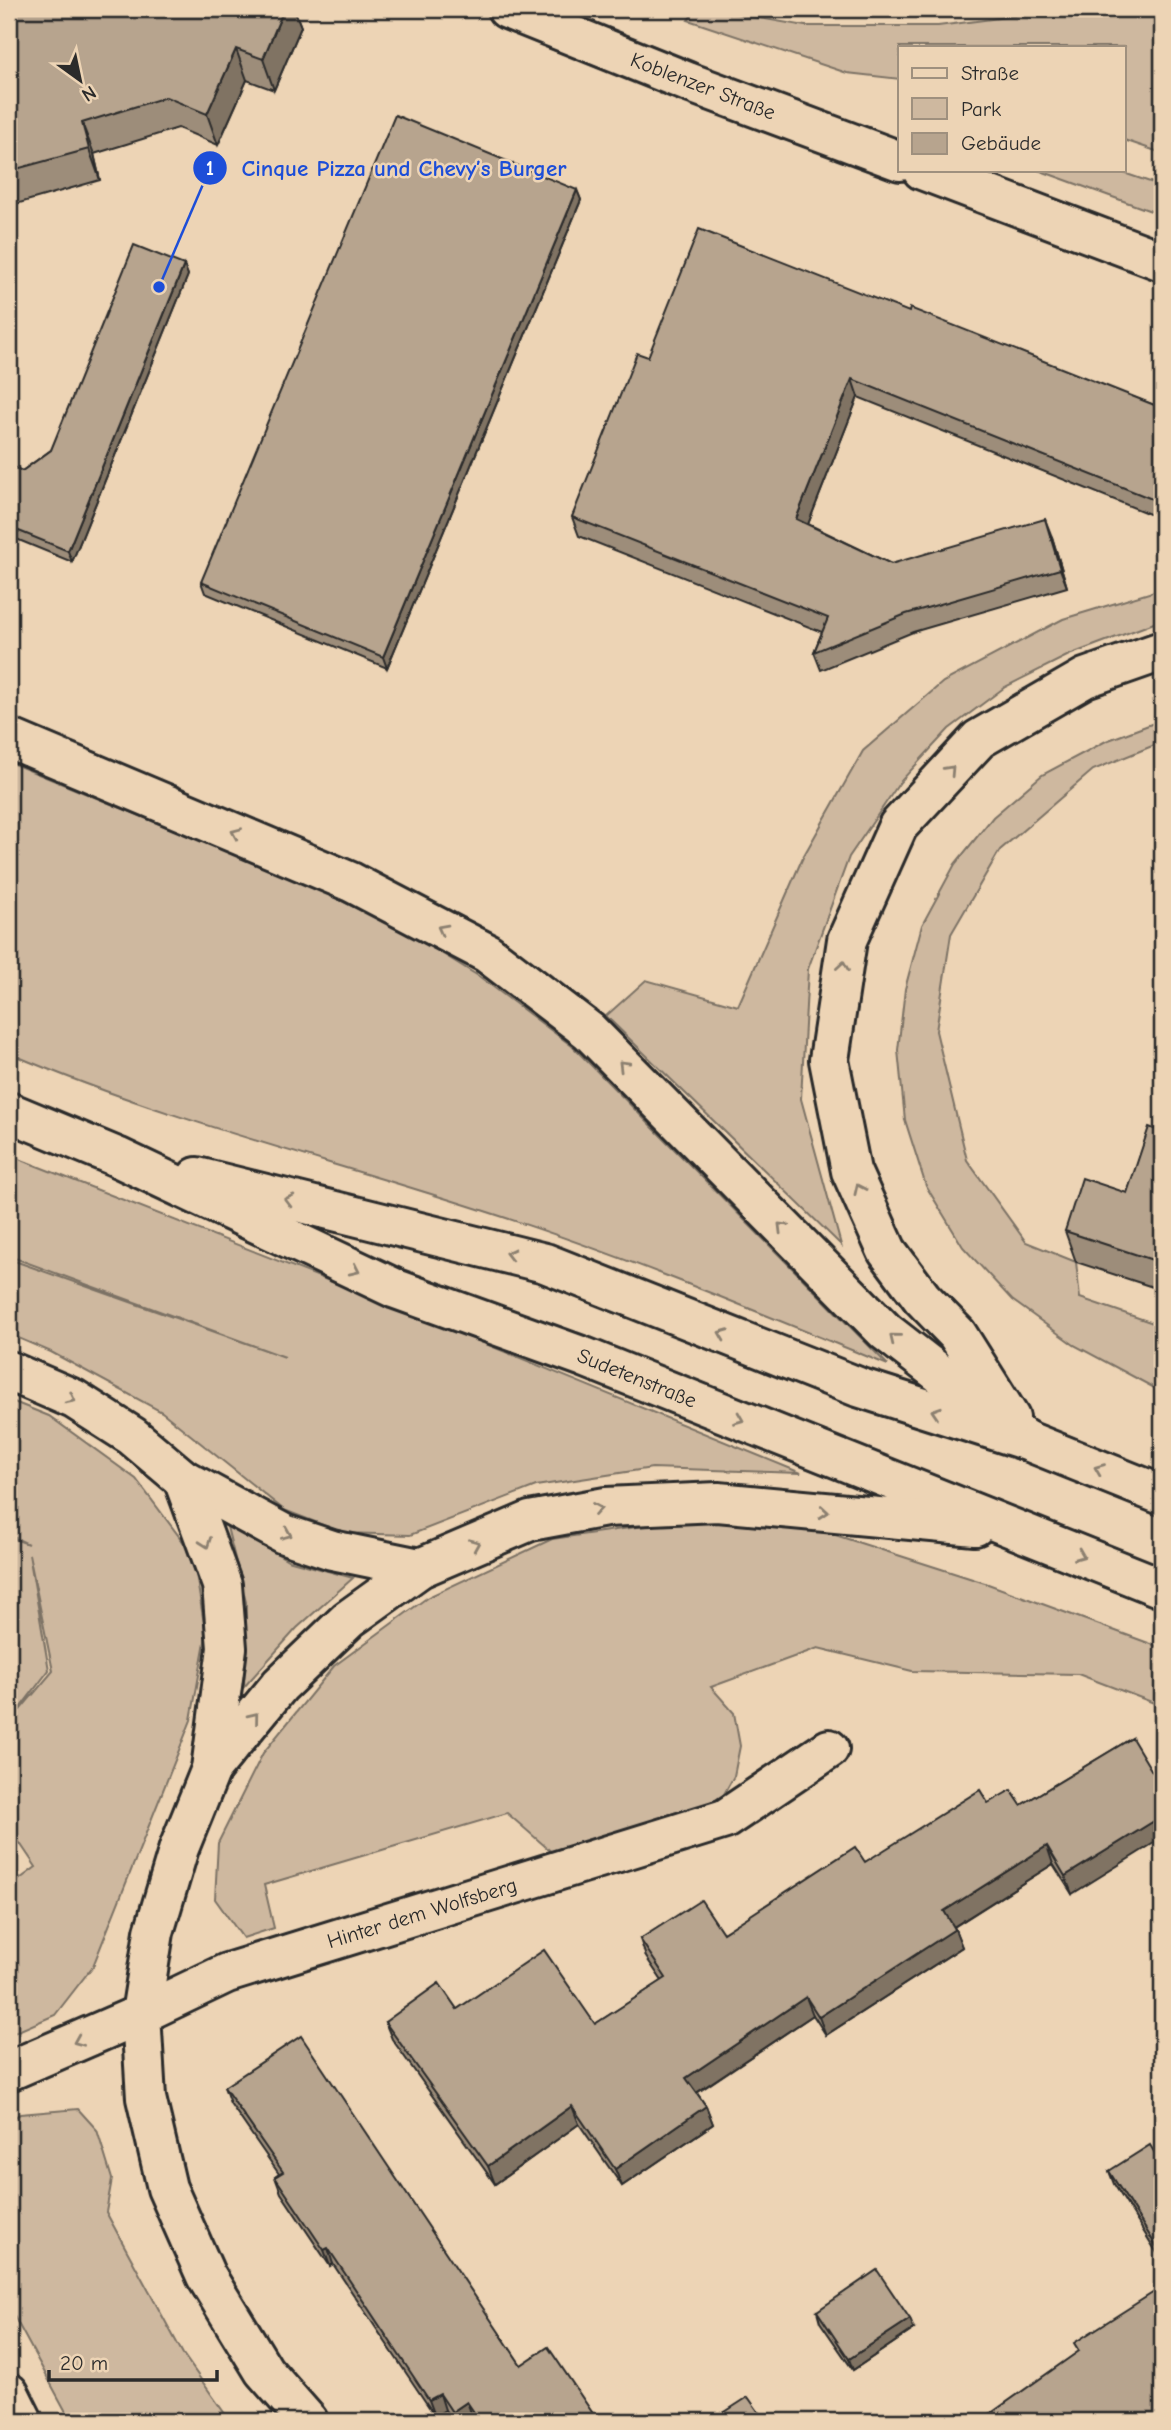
<svg xmlns="http://www.w3.org/2000/svg" width="1171" height="2430" font-family="'Comic Neue',sans-serif">
	<rect width="100%" height="100%" fill="#edd4b5"/>
	<filter id="ink" filterUnits="userSpaceOnUse"><feTurbulence type="fractalNoise" baseFrequency=".0143" numOctaves="2"/><feDisplacementMap in="SourceGraphic" scale="14" xChannelSelector="R" yChannelSelector="G"/><feConvolveMatrix kernelMatrix="1 2 1 2 8 2 1 2 1" color-interpolation-filters="sRGB"/></filter>
	<g filter="url(#ink)">
		<g fill="#ceb89f" stroke="#7c7265" stroke-width="2">
			<polygon points="697,9 708,9 805,26 938,26 1068,9 1162,9 1162,153 1124,140 1124,47 900,47 900,79 847,73 688,20"/>
			<polygon points="1038,170 1115,170 1162,186 1162,215"/>
			<polygon points="1162,589 1162,620 1069,655 1005,687 949,729 900,782 849,857 808,969 801,1099 841,1245 606,1016 646,980 738,1006 803,857 863,751 943,682 1063,619"/>
			<polygon points="1162,720 1162,742 1093,770 1000,850 951,934 936,1031 967,1160 1026,1242 1076,1262 1080,1298 1162,1326 1162,1392 1074,1345 1012,1300 963,1247 926,1186 905,1120 898,1050 905,989 922,925 955,864 993,817 1042,775 1106,741"/>
			<path d="M9,762L304,883L409,933L480,977L572,1046L888,1365C758,1312 630,1258 497,1215C334,1161 167,1121 9,1053Z"/>
			<polygon points="9,1155 398,1308 801,1473 652,1468 536,1486 410,1535 344,1533 284,1510 162,1412 51,1352 9,1334 9,1259 285,1357 9,1256"/>
			<polygon points="9,1400 49,1416 136,1479 193,1555 206,1636 191,1720 93,1966 55,2015 9,2035 9,1887 36,1867 9,1827 9,1704 20,1710 53,1671 29,1554 49,1670 20,1708 9,1702 9,1537 28,1544 9,1535"/>
			<polygon points="693,1519 829,1533 988,1584 1162,1648 1162,1706 1078,1674 912,1671 818,1648 711,1687 734,1713 740,1746 734,1776 718,1805 554,1854 507,1813 264,1885 274,1928 243,1938 215,1899 218,1843 263,1753 334,1666 428,1597 552,1539"/>
			<polygon points="226,1523 288,1560 353,1578 297,1628 244,1687 246,1602"/>
			<polygon points="78,2109 97,2130 112,2179 106,2212 183,2354 230,2421 71,2421 9,2307 9,2120 20,2114"/>
		</g>
		<g fill="none" stroke-linecap="round" stroke-linejoin="round">
			<g stroke="#2b2b2b" stroke-width="44">
				<g id="minor">
					<polyline points="9,2071 141,2014 227,1973 725,1819 829,1749"/>
					<polyline points="9,2393 23,2421"/>
				</g>
			</g>
			<g stroke="#2b2b2b" stroke-width="44">
				<g id="tertiary">
					<polyline points="507,9 688,82 900,161"/>
					<polyline points="922,170 1162,261"/>
				</g>
			</g>
			<g stroke="#2b2b2b" stroke-width="44">
				<g id="secondary">
					<polyline points="9,738 351,882 487,953 589,1031 885,1331 1025,1440"/>
					<polyline points="9,1112 117,1157 396,1289 584,1357 1162,1588"/>
					<polyline points="197,1177 545,1263 858,1387 1025,1440 1162,1495"/>
					<polyline points="9,1371 74,1399 132,1436 183,1479 284,1534 332,1550 420,1568"/>
					<polyline points="1010,1418 957,1334 922,1298 887,1251 851,1171 829,1060 847,940 898,826 979,739 1085,678 1162,651"/>
					<polyline points="183,1479 222,1585 227,1648 211,1769 179,1848 154,1932 141,2014 146,2098 167,2188 206,2276 264,2371 308,2421"/>
					<polyline points="211,1769 280,1685 349,1619 420,1568 530,1521 606,1507 718,1502 975,1526"/>
				</g>
			</g>
			<use href="#minor" stroke="#edd4b5" stroke-width="38"/>
			<use href="#tertiary" stroke="#edd4b5" stroke-width="38"/>
			<use href="#secondary" stroke="#edd4b5" stroke-width="38"/>
		</g>
		<g fill="#9d8d7a" stroke="#2b2b2b" stroke-width="2">
			<polygon points="9,9 294,9 301,27 274,90 247,80 218,145 178,128 94,154 100,180 9,206"/>
			<polygon points="577,190 581,200 387,668 205,593 201,582"/>
			<polygon points="184,265 188,275 72,562 9,536 9,465 22,471 51,450"/>
			<polygon points="909,312 1162,408 1162,519 858,397 808,524 891,564 1052,537 1067,587 913,632 821,670 814,652 822,632 579,536 572,517 648,357"/>
			<polygon points="1162,1132 1162,1290 1076,1262 1065,1231 1127,1193"/>
			<polygon points="1132,1738 1072,1894 1053,1864 954,1927 962,1947 826,2035 813,2015 697,2093 706,2106 713,2124 622,2186 579,2124 495,2184 392,2039 385,2022 457,2009 595,2024 662,1981 646,1957 640,1939 723,1933 865,1862 988,1803 1021,1805"/>
			<polygon points="224,2087 521,2365 598,2421 475,2421 473,2418 468,2421 453,2421 445,2410 435,2416 333,2264 330,2266 281,2193 275,2177 279,2174 230,2103"/>
			<polygon points="1162,2165 1162,2261 1114,2184 1109,2171"/>
			<polygon points="817,2311 914,2329 853,2370 820,2322"/>
		</g>
		<g fill="#807363" stroke="#2b2b2b" stroke-width="2">
			<polygon points="284,9 294,9 301,27 274,90 263,59"/>
			<polygon points="236,49 247,80 218,145 207,114"/>
			<polygon points="82,123 94,154 100,180 89,149"/>
			<polygon points="577,190 581,200 387,668 383,657"/>
			<polygon points="184,265 188,275 72,562 68,551"/>
			<polygon points="852,379 858,397 803,537 796,519"/>
			<polygon points="1045,519 1052,537 1067,587 1060,569"/>
			<polygon points="1162,1816 1162,1838 1072,1894 1065,1876"/>
			<polygon points="1047,1846 1053,1864 950,1929 944,1911"/>
			<polygon points="955,1929 962,1947 826,2035 819,2017"/>
			<polygon points="806,1997 813,2015 693,2095 686,2078"/>
			<polygon points="572,2106 579,2124 495,2184 488,2166"/>
			<polygon points="706,2106 713,2124 622,2186 615,2169"/>
			<polygon points="328,2248 333,2264 330,2266 324,2250"/>
			<polygon points="910,2319 914,2329 853,2370 849,2359"/>
			<polygon points="440,2394 445,2410 435,2416 429,2400"/>
			<polygon points="467,2402 473,2418 468,2421 456,2421 452,2412"/>
		</g>
		<g fill="#b7a48e" stroke="#2b2b2b" stroke-width="2">
			<polygon points="9,9 284,9 263,59 236,49 207,114 166,97 82,123 89,149 9,171"/>
			<polygon points="395,115 577,190 383,657 201,582"/>
			<polygon points="699,229 909,312 910,308 1162,408 1162,503 852,379 796,519 891,564 1045,519 1060,569 906,614 814,652 828,618 572,517 637,353 648,357"/>
			<polygon points="134,245 184,265 68,551 9,527 9,465 22,471 51,450"/>
			<polygon points="1149,1127 1162,1132 1162,1263 1065,1231 1082,1178 1127,1193"/>
			<polygon points="1132,1738 1162,1788 1162,1816 1065,1876 1047,1846 944,1911 955,1929 819,2017 806,1997 686,2078 706,2106 615,2169 572,2106 488,2166 385,2022 439,1983 457,2009 544,1950 595,2024 666,1978 640,1939 701,1900 723,1933 855,1847 865,1862 980,1790 988,1803 1011,1790 1021,1805"/>
			<polygon points="301,2036 521,2365 548,2347 598,2421 480,2421 467,2402 452,2412 440,2394 429,2400 328,2248 324,2250 275,2177 283,2172 224,2087"/>
			<polygon points="1150,2145 1162,2165 1162,2255 1109,2171"/>
			<polygon points="877,2270 910,2319 849,2359 817,2311"/>
			<polygon points="1162,2287 1162,2421 980,2421 1079,2351 1074,2343"/>
			<polygon points="748,2397 765,2421 711,2421"/>
		</g>
		<defs><path id="oneway-chevron" d="M-2-3.5L2.5 0L-2 3.5" fill="none" stroke-width="1.6" stroke-linecap="round" stroke-linejoin="round" transform="scale(1.75)"/></defs>
		<g stroke="#8c8070">
			<use href="#oneway-chevron" transform="translate(950 770) rotate(-47)"/>
			<use href="#oneway-chevron" transform="translate(236 833) rotate(-157)"/>
			<use href="#oneway-chevron" transform="translate(442 929) rotate(-152)"/>
			<use href="#oneway-chevron" transform="translate(843 966) rotate(-81)"/>
			<use href="#oneway-chevron" transform="translate(623 1065) rotate(-135)"/>
			<use href="#oneway-chevron" transform="translate(859 1189) rotate(-115)"/>
			<use href="#oneway-chevron" transform="translate(289 1200) rotate(-166)"/>
			<use href="#oneway-chevron" transform="translate(782 1227) rotate(-135)"/>
			<use href="#oneway-chevron" transform="translate(510 1254) rotate(-166)"/>
			<use href="#oneway-chevron" transform="translate(355 1270) rotate(25)"/>
			<use href="#oneway-chevron" transform="translate(723 1334) rotate(-158)"/>
			<use href="#oneway-chevron" transform="translate(894 1338) rotate(-141)"/>
			<use href="#oneway-chevron" transform="translate(71 1399) rotate(27)"/>
			<use href="#oneway-chevron" transform="translate(936 1412) rotate(-162)"/>
			<use href="#oneway-chevron" transform="translate(739 1419) rotate(22)"/>
			<use href="#oneway-chevron" transform="translate(1099 1469) rotate(-158)"/>
			<use href="#oneway-chevron" transform="translate(597 1509) rotate(-9)"/>
			<use href="#oneway-chevron" transform="translate(824 1512) rotate(5)"/>
			<use href="#oneway-chevron" transform="translate(287 1534) rotate(23)"/>
			<use href="#oneway-chevron" transform="translate(206 1543) rotate(70)"/>
			<use href="#oneway-chevron" transform="translate(475 1544) rotate(-23)"/>
			<use href="#oneway-chevron" transform="translate(1080 1555) rotate(22)"/>
			<use href="#oneway-chevron" transform="translate(254 1717) rotate(-51)"/>
			<use href="#oneway-chevron" transform="translate(78 2041) rotate(157)"/>
		</g>
	</g>
	<g text-anchor="middle" dominant-baseline="central" stroke-width="5" stroke-linejoin="round" paint-order="stroke">
		<g font-size="21" fill="#2b2b2b" stroke="#edd4b5">
			<text transform="translate(703 86) rotate(21)">Koblenzer Straße</text>
			<text transform="translate(637 1378) rotate(22)">Sudetenstraße</text>
			<text transform="translate(422 1913) rotate(-17)">Hinter dem Wolfsberg</text>
		</g>
	</g>
	<path fill="none" stroke="#1d4ed8" stroke-width="2.5" d="M159 287L210 168"/>
	<g fill="#1d4ed8" stroke="#edd4b5" stroke-width="2.5">
		<circle cx="159" cy="287" r="7"/>
		<circle cx="210" cy="168" r="18"/>
	</g>
	<g font-size="21" text-anchor="middle" font-weight="bold" fill="#fff">
		<text x="210" y="175">1</text>
	</g>
	<g font-size="23" text-anchor="middle" font-weight="bold" fill="#1d4ed8" stroke="#edd4b5" stroke-width="5" stroke-linejoin="round" paint-order="stroke">
		<text x="404" y="176">Cinque Pizza und Chevy’s Burger</text>
	</g>
	<rect width="1171" height="2430" fill="none" stroke="#edd4b5" stroke-width="35"/>
	<rect x="18" y="18" width="1136" height="2395" fill="none" stroke="#2b2b2b" stroke-width="2.5" filter="url(#ink)"/>
	<rect x="898" y="46" width="228" height="126" fill="#edd4b5" stroke="#9f907e" stroke-width="2"/>
	<rect x="912" y="68" width="35" height="10" fill="#edd4b5" stroke="#9f907e" stroke-width="2"/>
	<text x="961" y="80" font-size="21" fill="#2b2b2b">Straße</text>
	<rect x="912" y="98" width="35" height="21" fill="#ceb89f" stroke="#9f907e" stroke-width="2"/>
	<text x="961" y="116" font-size="21" fill="#2b2b2b">Park</text>
	<rect x="912" y="133" width="35" height="21" fill="#b7a48e" stroke="#9f907e" stroke-width="2"/>
	<text x="961" y="150" font-size="21" fill="#2b2b2b">Gebäude</text>
	<g transform="translate(80 80) rotate(147)" stroke="#edd4b5" stroke-width="5" paint-order="stroke">
	<path d="M0-5L12 26L0 18L-12 26Z" fill="#2b2b2b"/>
	<text y="-10" font-size="19" font-weight="bold" text-anchor="middle" fill="#2b2b2b">N</text>
	</g>
	<path d="M49 2370v10h168v-10" fill="none" stroke="#2b2b2b" stroke-width="3.5"/>
	<text x="60" y="2370" font-size="21" fill="#2b2b2b" stroke="#edd4b5" stroke-width="5" paint-order="stroke">20 m</text>
</svg>
